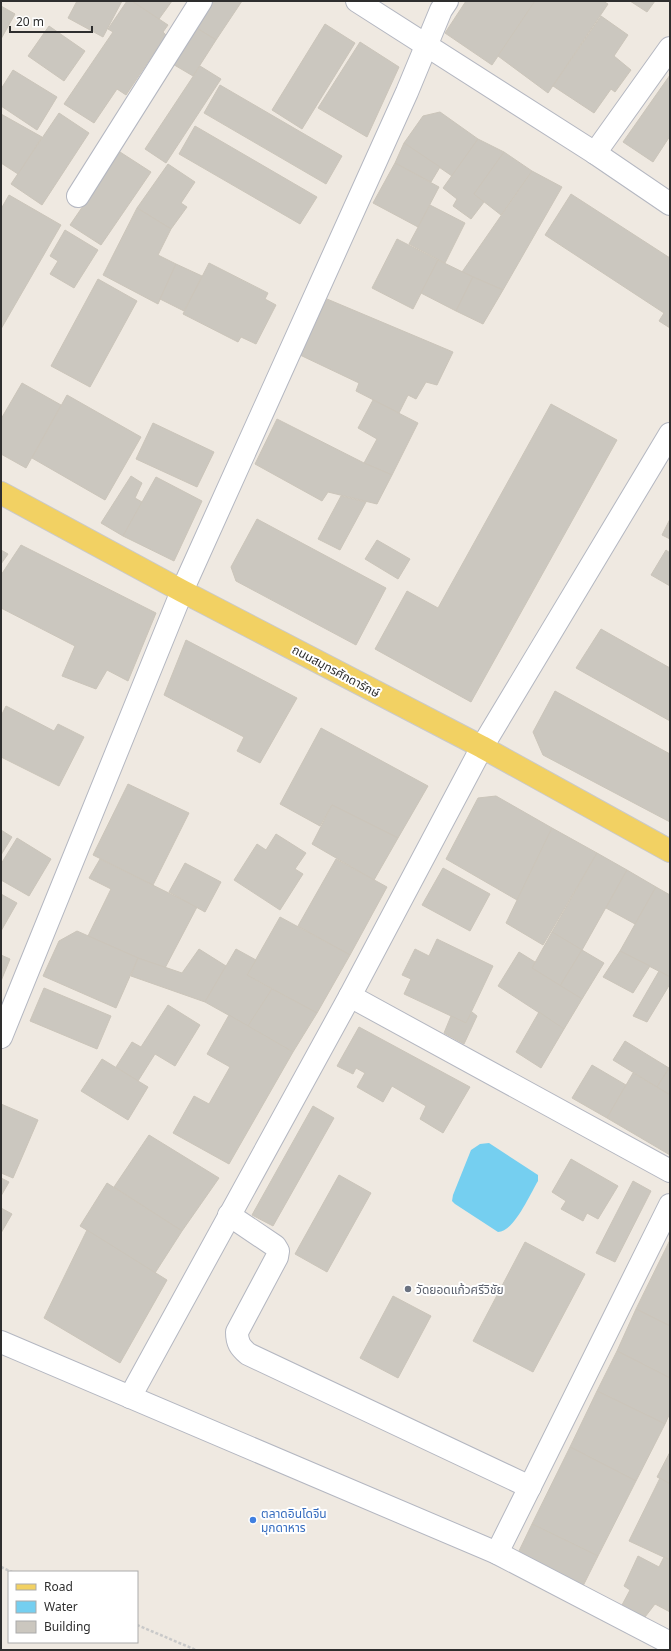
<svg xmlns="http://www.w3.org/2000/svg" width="671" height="1651" font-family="'Noto Sans','Noto Sans Thai',sans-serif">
	<rect width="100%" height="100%" fill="#efe9e1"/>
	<path fill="#75cff0" d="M489,1143L538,1175V1181C530,1194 514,1232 498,1232L455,1204L452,1201L453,1195L471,1150L480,1144Z"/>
	<g fill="#cbc7bf" stroke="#cbc5ba">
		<polygon points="77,1 122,1 103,37 68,18"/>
		<polygon points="127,1 132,1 168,25 163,32 166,35 126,95 117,89 94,123 64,104 113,32 108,29"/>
		<polygon points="132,1 172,1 159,19"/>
		<polygon points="212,1 242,1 216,40 195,27"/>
		<polygon points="466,1 535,1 492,65 445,33"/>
		<polygon points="535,1 603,1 608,4 548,93 498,56"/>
		<polygon points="630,1 655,1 647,12"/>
		<polygon points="1,6 15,14 1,39"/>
		<polygon points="601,16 628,35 614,56 631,70 615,92 611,89 594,113 553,86"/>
		<polygon points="325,24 355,43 302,129 272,110"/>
		<polygon points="49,26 85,51 64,81 28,56"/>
		<polygon points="195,27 216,40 193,76 171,63"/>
		<polygon points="360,42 399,67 367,137 318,108"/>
		<polygon points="200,66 221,79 166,163 145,149"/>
		<polygon points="13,70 57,97 37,130 1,106 1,89"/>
		<polygon points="670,75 670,136 653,162 623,142"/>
		<polygon points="220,85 342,156 326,184 204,113"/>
		<polygon points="440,112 478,139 452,176 404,143 423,116"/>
		<polygon points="59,113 89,133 42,205 11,184"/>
		<polygon points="1,114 42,137 18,174 1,163"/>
		<polygon points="195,126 317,197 300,224 179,154"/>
		<polygon points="478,139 504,152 474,194 484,202 471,219 453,206 457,199 443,188"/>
		<polygon points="404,143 440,167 431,182 395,163"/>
		<polygon points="120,152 151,172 101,245 70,225"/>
		<polygon points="504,152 532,171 501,215 474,194"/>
		<polygon points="395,163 439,187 418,227 373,203"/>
		<polygon points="168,164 195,182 181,203 187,207 171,229 137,208"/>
		<polygon points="532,171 562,187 503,290 462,272"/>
		<polygon points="571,194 670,258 670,328 659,321 664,313 545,235"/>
		<polygon points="9,195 61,225 1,329 1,209"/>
		<polygon points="430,205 465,223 445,263 409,244"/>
		<polygon points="137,208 171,229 158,255 176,264 158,304 103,275"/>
		<polygon points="65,230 98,250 74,288 50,274 58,261 50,256"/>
		<polygon points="397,239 438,260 413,309 372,288"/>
		<polygon points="438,260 473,277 456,311 421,293"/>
		<polygon points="209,263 268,293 265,299 276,305 256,344 241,337 238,342 183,314"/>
		<polygon points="176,264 202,276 184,311 160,299"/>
		<polygon points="473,277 503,290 483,324 456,311"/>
		<polygon points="98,279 137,301 90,387 51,366"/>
		<polygon points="327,299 453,352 437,385 426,382 416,399 408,395 399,413 356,391 359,383 300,355"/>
		<polygon points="22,383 61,405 26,468 1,454 1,419"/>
		<polygon points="67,395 141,437 105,500 32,458"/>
		<polygon points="373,400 418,423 392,475 364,463 377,439 358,428"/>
		<polygon points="551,404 617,440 471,702 375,649 407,591 438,608"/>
		<polygon points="277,419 364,463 392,475 377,504 328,492 322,501 255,464"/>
		<polygon points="153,423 214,452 197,487 136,459"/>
		<polygon points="131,476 142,483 135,498 142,502 123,536 101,523"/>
		<polygon points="156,477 202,501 174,561 123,536"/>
		<polygon points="341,496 366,502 340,550 318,539"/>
		<polygon points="257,519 386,588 356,645 236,581 231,567"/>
		<polygon points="670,519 670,539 662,535"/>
		<polygon points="377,540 410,559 398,579 365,559"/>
		<polygon points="21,545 156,613 128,681 107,670 96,689 62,676 75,646 1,608 1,575"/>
		<polygon points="1,550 8,554 1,564"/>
		<polygon points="666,550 670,553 670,586 651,575"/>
		<polygon points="601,629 670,668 670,721 576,668"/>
		<polygon points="186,640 297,698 260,763 237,751 244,737 164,695"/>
		<polygon points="555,691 670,754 670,822 543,755 533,732"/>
		<polygon points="6,706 54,731 58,724 84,737 59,786 1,757 1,716"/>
		<polygon points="321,728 428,786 398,838 332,805 320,826 280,804"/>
		<polygon points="128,784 189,813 153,885 93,855"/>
		<polygon points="496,796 552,828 517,900 446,859 478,798"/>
		<polygon points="332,805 398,838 374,880 312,844"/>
		<polygon points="552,828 597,853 543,945 506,923"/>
		<polygon points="1,830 12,837 1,855"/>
		<polygon points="276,834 306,853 295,869 303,874 280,910 234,880 257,844 266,850"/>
		<polygon points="17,838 51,859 29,896 1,880 1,864"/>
		<polygon points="597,853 627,870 582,950 552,932"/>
		<polygon points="100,859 197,907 165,968 138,958 88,936 111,889 89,878"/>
		<polygon points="336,859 387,887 350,955 298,926"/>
		<polygon points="185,863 221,882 205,912 169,892"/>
		<polygon points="443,868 490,894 470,931 422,905"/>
		<polygon points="627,870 656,887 635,924 606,908"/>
		<polygon points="656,887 670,895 670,977 620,951"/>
		<polygon points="1,894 17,903 1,931"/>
		<polygon points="280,917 350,955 317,1013 247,975"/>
		<polygon points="77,931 138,958 116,1008 43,976 59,941"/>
		<polygon points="552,932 582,950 560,986 532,968"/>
		<polygon points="437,939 493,966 466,1023 404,994 411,979 402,975 415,949 429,956"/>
		<polygon points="199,949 226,966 205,1002 131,976 138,958 182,973"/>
		<polygon points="236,949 256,960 247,975 272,989 248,1026 205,1002"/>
		<polygon points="582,950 604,963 582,999 560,986"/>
		<polygon points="620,951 650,966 633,993 603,977"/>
		<polygon points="519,952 535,962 532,968 582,999 564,1029 498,986"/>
		<polygon points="1,955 10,959 1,981"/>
		<polygon points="659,971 670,977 670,984 647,1022 633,1016"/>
		<polygon points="44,988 111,1016 97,1049 30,1021"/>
		<polygon points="272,989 317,1013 293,1052 248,1026"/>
		<polygon points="168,1005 200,1025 175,1066 155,1054 138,1081 116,1067 132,1042 141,1047"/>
		<polygon points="472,1012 477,1016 464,1044 444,1033 451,1016 466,1023"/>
		<polygon points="539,1012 564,1029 541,1068 516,1052"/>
		<polygon points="229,1015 293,1052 229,1164 173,1133 194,1096 209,1104 230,1067 207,1054"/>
		<polygon points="359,1027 470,1087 443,1133 420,1119 426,1106 392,1086 383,1102 357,1087 365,1073 356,1068 353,1074 337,1066"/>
		<polygon points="625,1041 669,1068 657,1087 613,1060"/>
		<polygon points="102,1059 148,1087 128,1120 81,1091"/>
		<polygon points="592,1065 626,1085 607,1118 572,1098"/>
		<polygon points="670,1067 670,1095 657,1087"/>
		<polygon points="633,1073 670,1095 670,1155 607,1118"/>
		<polygon points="1,1104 38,1120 13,1178 1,1173"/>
		<polygon points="313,1106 334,1118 273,1226 252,1215"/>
		<polygon points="149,1135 219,1178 182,1231 114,1187"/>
		<polygon points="571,1159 618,1186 598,1219 587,1213 583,1221 561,1209 566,1201 552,1192"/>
		<polygon points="339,1175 371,1193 327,1272 295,1254"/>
		<polygon points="1,1178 9,1182 1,1196"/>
		<polygon points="633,1181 651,1191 615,1262 596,1253"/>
		<polygon points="107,1183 182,1231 155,1273 80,1226"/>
		<polygon points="1,1208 12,1214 1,1233"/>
		<polygon points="87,1230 167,1280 120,1363 44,1318"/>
		<polygon points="670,1240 670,1326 636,1309"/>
		<polygon points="525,1242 585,1274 533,1372 473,1341"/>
		<polygon points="393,1296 431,1316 398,1378 360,1358"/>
		<polygon points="636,1309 670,1326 670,1378 617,1351"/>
		<polygon points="617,1351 670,1378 670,1413 665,1424 597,1391"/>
		<polygon points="597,1391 665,1424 636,1481 570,1447"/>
		<polygon points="570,1447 636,1481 598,1556 532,1524"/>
		<polygon points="670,1452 670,1484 657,1477"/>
		<polygon points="660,1478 670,1484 670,1560 629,1541"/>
		<polygon points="532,1524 598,1556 583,1586 518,1553"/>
		<polygon points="638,1556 659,1567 664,1557 670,1560 670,1612 655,1604 645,1617 622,1605 630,1590 624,1586"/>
	</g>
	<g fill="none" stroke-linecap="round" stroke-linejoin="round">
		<g stroke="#b4b7c1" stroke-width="24">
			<g id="minor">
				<polyline points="357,1 595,153 670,204"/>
				<polyline points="595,153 670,48"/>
				<polyline points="78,196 201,1"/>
				<polyline points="350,996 670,1171"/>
				<polyline points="1,1037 182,591 407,92 441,10 447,1"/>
				<path d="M229,1215L275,1246L278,1251L277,1257L237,1332C237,1343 240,1347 248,1354L530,1487"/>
				<polyline points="1,1342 497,1553 670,1643"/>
				<polyline points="130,1397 350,996 482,747 670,434"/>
				<polyline points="497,1553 670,1205"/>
			</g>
		</g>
		<g stroke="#c9c9c9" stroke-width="24">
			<polyline id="major" points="1,493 182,591 482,747 670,851"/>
		</g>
		<g stroke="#c9c9c9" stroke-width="2.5" stroke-dasharray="3 2" stroke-linecap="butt">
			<polyline points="1,1567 12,1572"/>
			<polyline points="137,1625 196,1650"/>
		</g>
		<use href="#minor" stroke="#fff" stroke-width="22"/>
		<use href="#major" stroke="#f2d163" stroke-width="22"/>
	</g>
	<circle fill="#6b7280" stroke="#fff" stroke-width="1.5" cx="408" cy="1289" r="4"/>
	<circle fill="#3f7fe0" stroke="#fff" stroke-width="1.5" cx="253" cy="1520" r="4"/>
	<g text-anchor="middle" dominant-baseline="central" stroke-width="4" stroke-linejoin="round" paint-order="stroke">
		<g font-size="12" fill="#2e2e2e" stroke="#fff">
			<text transform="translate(336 671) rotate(28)">ถนนสมุทรศักดารักษ์</text>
		</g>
		<g font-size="12" fill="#5b616d" stroke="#fff" text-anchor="start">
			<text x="416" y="1289">วัดยอดแก้วศรีวิชัย</text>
		</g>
		<g font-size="12" fill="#366cbe" stroke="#fff" text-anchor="start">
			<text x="261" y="1513">ตลาดอินโดจีน<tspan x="261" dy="14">มุกดาหาร</tspan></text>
		</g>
	</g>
	<rect width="671" height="1651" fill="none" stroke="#2e2e2e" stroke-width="4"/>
	<rect x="8" y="1571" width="130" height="72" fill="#ffffff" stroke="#ababab"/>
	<rect x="16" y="1584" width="20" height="6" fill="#f2d163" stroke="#ababab"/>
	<text x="44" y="1591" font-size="12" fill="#2e2e2e">Road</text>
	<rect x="16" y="1601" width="20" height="12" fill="#75cff0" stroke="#ababab"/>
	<text x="44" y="1611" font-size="12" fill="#2e2e2e">Water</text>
	<rect x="16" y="1621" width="20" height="12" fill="#cbc7bf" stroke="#ababab"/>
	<text x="44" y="1631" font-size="12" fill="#2e2e2e">Building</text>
	<path d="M10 26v6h82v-6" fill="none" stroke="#2e2e2e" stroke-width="2"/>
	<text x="16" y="26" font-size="12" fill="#2e2e2e" stroke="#ffffff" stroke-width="3" paint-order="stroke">20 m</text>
</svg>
